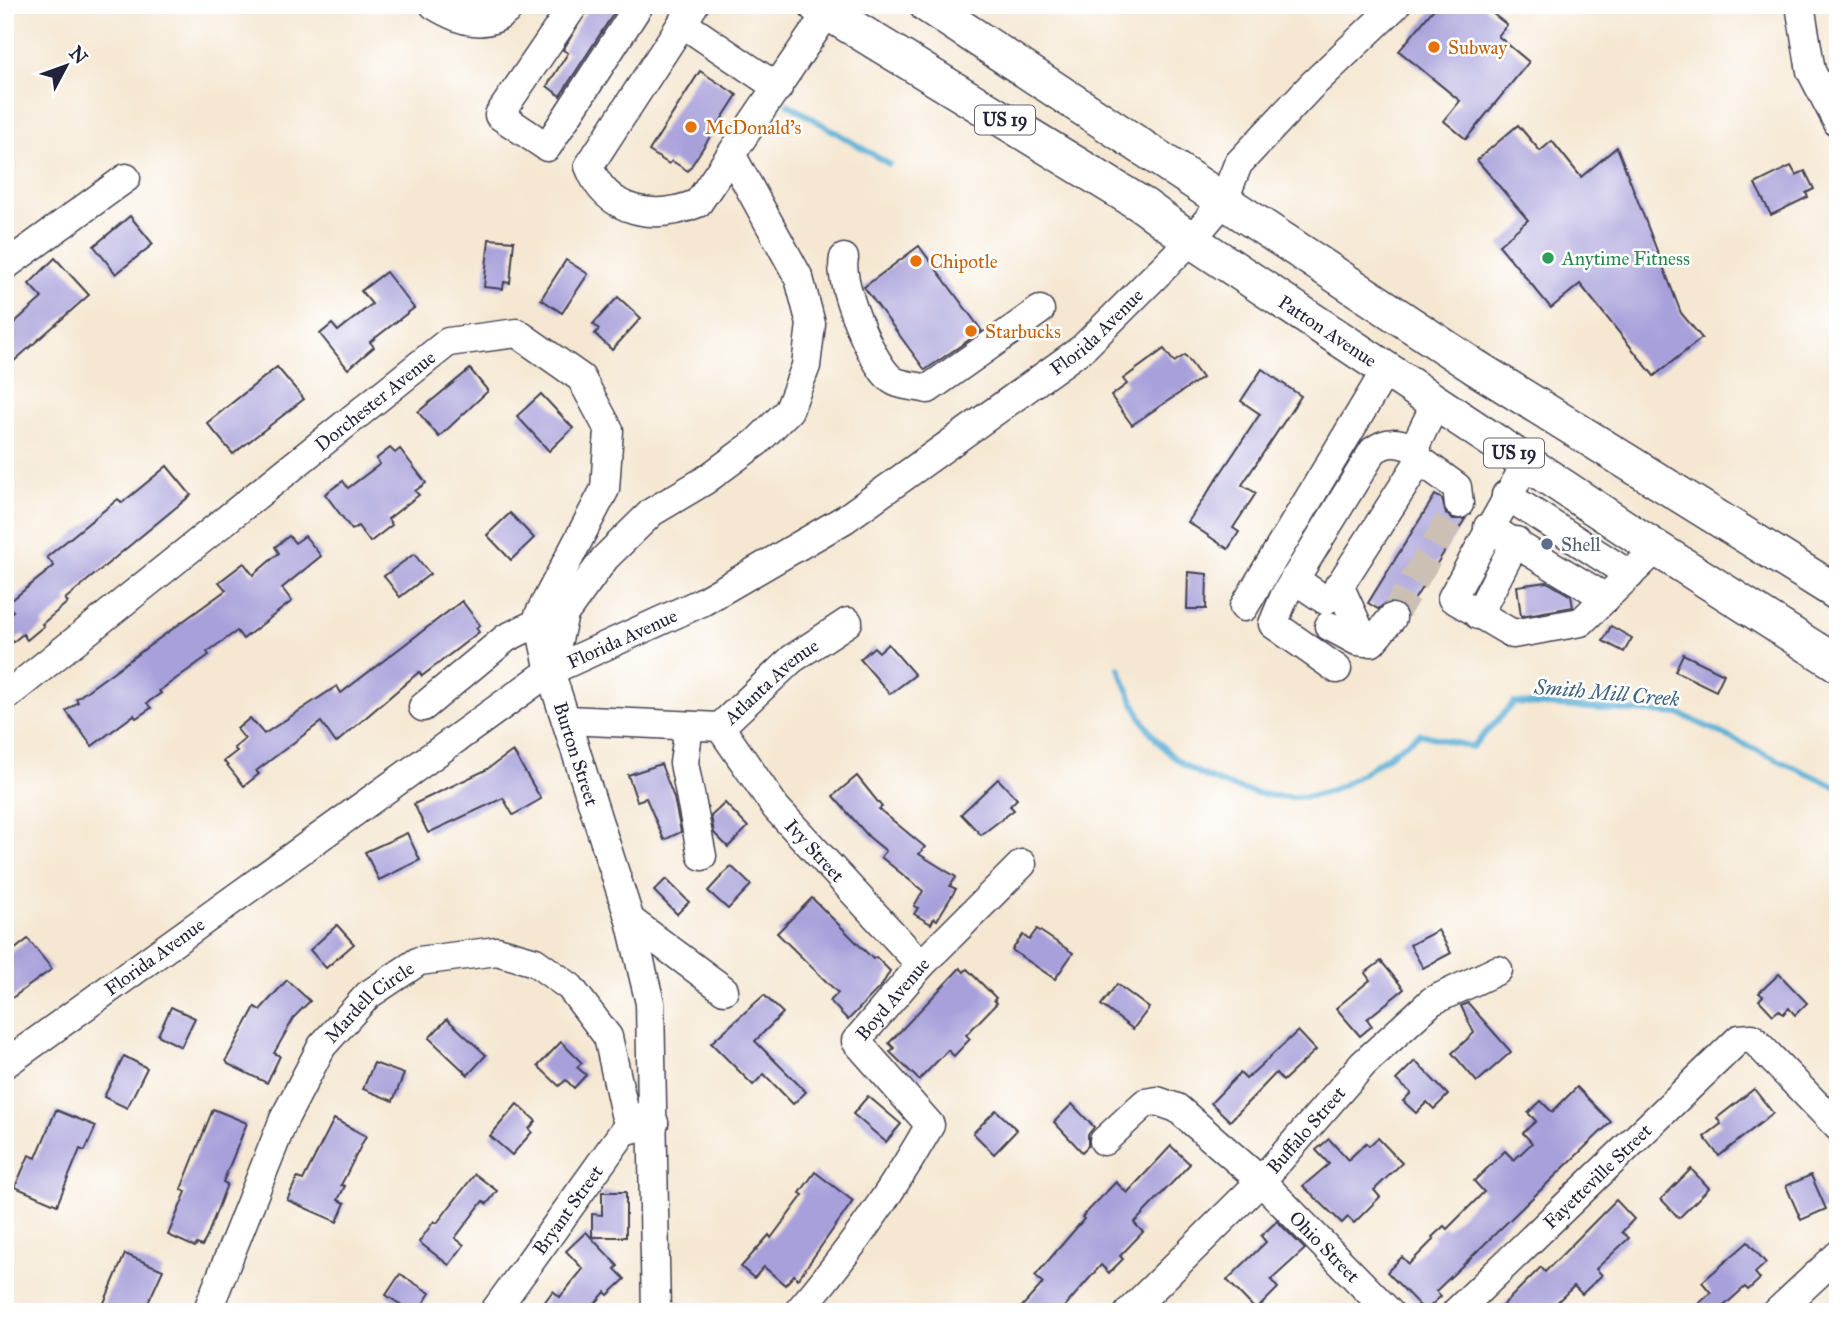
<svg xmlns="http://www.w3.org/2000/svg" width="1843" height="1317" font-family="'IM FELL Great Primer',serif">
	<rect width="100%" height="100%" fill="#fff"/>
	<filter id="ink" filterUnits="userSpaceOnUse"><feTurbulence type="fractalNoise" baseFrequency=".0143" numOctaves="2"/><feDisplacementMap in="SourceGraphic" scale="14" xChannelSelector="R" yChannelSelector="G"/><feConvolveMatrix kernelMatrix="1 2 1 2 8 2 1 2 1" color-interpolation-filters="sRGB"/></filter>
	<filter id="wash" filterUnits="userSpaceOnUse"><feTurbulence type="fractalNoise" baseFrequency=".00686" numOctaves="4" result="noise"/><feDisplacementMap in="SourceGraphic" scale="28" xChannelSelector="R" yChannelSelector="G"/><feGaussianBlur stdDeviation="1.57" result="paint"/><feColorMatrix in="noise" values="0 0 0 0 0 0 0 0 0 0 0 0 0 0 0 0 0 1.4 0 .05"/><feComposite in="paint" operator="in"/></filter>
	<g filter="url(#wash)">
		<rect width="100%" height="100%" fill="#f5e7d1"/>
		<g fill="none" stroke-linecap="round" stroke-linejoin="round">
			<g stroke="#5aafd6" stroke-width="6">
				<polyline points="788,104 889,164"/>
				<path d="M1119,668C1131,698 1142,727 1166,750C1199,784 1285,809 1330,791C1357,780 1394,751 1420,734L1472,747L1514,703L1680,714L1838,788"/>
			</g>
		</g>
		<g id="blocks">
			<g fill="#a8a0da">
				<polygon points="590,5 619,5 560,96 547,86 568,53 563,50"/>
				<polygon points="1437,5 1482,5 1507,25 1498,36 1529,62 1466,139 1444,121 1460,101 1399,51"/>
				<polygon points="700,71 737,95 688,171 672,161 669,164 649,151"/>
				<polygon points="1518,125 1540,151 1552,141 1581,177 1617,147 1681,313 1702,338 1654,376 1580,284 1551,308 1499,245 1528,220 1477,160"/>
				<polygon points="1791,166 1796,175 1805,171 1814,189 1806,193 1808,197 1771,215 1755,184"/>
				<polygon points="130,216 153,244 116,274 94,246"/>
				<polygon points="489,239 514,241 510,283 504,282 503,289 484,287"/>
				<polygon points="919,246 982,331 925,370 864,287"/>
				<polygon points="55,258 89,295 5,369 5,331 42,298 29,284"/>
				<polygon points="566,260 588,274 562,313 541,299"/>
				<polygon points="386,272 414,308 370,342 374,347 348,369 320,334 332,324 338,331 372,304 361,291"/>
				<polygon points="618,297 641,318 612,350 595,334 599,329 593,324"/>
				<polygon points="1164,349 1174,362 1185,355 1202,378 1132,425 1111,396 1127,384 1123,379"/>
				<polygon points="277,367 304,399 233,454 207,423"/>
				<polygon points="470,369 488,391 439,437 418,412"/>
				<polygon points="1262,369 1301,396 1242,485 1256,493 1233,528 1239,532 1228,549 1188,522 1260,414 1241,401"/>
				<polygon points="541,394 573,428 549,451 517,416"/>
				<polygon points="390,448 395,453 400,449 426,483 415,491 419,495 388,519 392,525 370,542 358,526 352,530 325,494 343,481 348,488 380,464 376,459"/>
				<polygon points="167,466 191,495 65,599 68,602 42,624 44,626 27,640 23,634 13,642 5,632 5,617 13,611 7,604 54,566 47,557 118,499 122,503"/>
				<polygon points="1435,495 1442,499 1446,514 1453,519 1465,519 1407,611 1394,602 1386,603 1378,609 1368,603"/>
				<polygon points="510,513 534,538 511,560 487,535"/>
				<polygon points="289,536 295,543 305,536 321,556 282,588 292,601 243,639 237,631 207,652 209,655 159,691 161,693 147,703 151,708 136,718 134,715 92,746 66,711 78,702 76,699 226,590 219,582 244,563 253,575 279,553 275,547"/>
				<polygon points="414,554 430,574 400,597 384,576"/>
				<polygon points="1188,572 1207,574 1206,609 1187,609"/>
				<polygon points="1547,582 1571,596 1573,607 1521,616 1517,586"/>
				<polygon points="462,601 480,625 476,628 479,632 422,676 419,672 336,743 321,722 256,771 259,774 244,786 224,761 237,751 234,748 245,739 237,729 250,718 264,734 337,686 341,693"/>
				<polygon points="1611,626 1632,638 1624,652 1603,641"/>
				<polygon points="888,644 915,675 890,694 860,659 874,647 879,652"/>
				<polygon points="1683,654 1724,674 1716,691 1675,671"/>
				<polygon points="513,751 541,799 513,815 503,798 428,833 414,804 486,770"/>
				<polygon points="661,764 674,798 681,832 664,840 646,798 637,801 628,775"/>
				<polygon points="857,776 882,807 879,809 925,847 919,854 956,877 950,886 956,889 937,920 934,918 931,924 914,914 918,908 914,906 923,891 881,857 886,851 869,837 833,796"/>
				<polygon points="998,779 1017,799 1010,806 1014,810 981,835 961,814"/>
				<polygon points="725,803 748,827 728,847 714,833 711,816"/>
				<polygon points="407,833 420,860 379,880 365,852"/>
				<polygon points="731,866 751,885 728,909 708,891"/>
				<polygon points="666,879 689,902 677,914 654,891"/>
				<polygon points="812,898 873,959 876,957 890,971 882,985 848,1020 830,1001 838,993 777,933"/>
				<polygon points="337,925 354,944 326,968 310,950"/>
				<polygon points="1037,929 1073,953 1055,979 1012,950 1023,935 1029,940"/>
				<polygon points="1438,930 1451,953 1423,968 1410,945"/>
				<polygon points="28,939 52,969 5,1003 5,957"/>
				<polygon points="1381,961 1404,989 1367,1019 1372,1026 1360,1036 1336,1008 1370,980 1365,973"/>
				<polygon points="960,968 964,972 967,969 996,998 994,1000 997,1003 966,1035 970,1039 954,1056 948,1050 919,1080 890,1052 894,1048 889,1043"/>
				<polygon points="1779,974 1807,1003 1795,1015 1789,1008 1783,1014 1779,1010 1773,1015 1759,1000 1763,996 1759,993"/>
				<polygon points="287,980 310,1001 295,1016 274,1053 280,1056 267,1083 228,1064 226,1060 255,1007 260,1010"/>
				<polygon points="1117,984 1149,1008 1133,1029 1101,1005"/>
				<polygon points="764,995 783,1013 755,1041 806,1092 793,1104 764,1074 753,1085 711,1043"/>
				<polygon points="1468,1003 1511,1052 1477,1082 1452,1053 1474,1033 1461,1006"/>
				<polygon points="171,1007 195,1018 181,1047 158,1035"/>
				<polygon points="447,1019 486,1055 468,1075 429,1038"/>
				<polygon points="1298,1031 1316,1050 1283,1081 1276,1073 1230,1121 1211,1103 1240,1073 1246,1079"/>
				<polygon points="561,1042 582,1063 577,1067 586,1075 574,1088 566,1080 559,1086 538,1066"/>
				<polygon points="124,1056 147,1068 127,1108 104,1097"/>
				<polygon points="1415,1061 1448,1095 1434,1109 1427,1102 1416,1113 1403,1101 1411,1093 1396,1080"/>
				<polygon points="374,1063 404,1074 393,1101 363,1089"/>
				<polygon points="1577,1087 1611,1122 1436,1291 1441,1296 1425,1311 1387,1272 1402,1257 1409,1264 1434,1239 1432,1237 1444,1226 1447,1229 1484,1192 1474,1181 1505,1151 1514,1160 1532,1143 1523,1133 1536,1121 1528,1113 1541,1101 1552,1112"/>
				<polygon points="1754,1089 1773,1113 1719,1156 1704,1137 1721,1124 1717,1118"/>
				<polygon points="868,1096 901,1124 886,1142 853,1114"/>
				<polygon points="517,1104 536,1121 529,1129 532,1132 512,1155 490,1136"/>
				<polygon points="1072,1104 1094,1127 1088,1135 1088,1146 1082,1152 1054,1122"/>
				<polygon points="213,1109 247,1123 223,1182 227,1184 206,1239 202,1246 197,1244 195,1247 168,1235 186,1192 181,1189"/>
				<polygon points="56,1110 96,1126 85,1151 80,1149 57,1205 15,1187 29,1155 36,1158"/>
				<polygon points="996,1110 1017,1130 994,1154 973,1133"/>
				<polygon points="334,1119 366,1136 341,1185 345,1186 338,1200 345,1203 337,1222 287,1200 297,1178 303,1180"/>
				<polygon points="1378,1138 1402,1163 1374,1190 1380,1197 1354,1223 1348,1217 1342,1223 1303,1186 1329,1164 1316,1150 1329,1139 1348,1160 1366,1143 1369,1146"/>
				<polygon points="1171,1146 1190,1164 1134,1223 1143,1232 1120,1256 1123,1259 1109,1273 1101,1265 1060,1312 1017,1312 1043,1283 1035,1276 1084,1219 1082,1217 1116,1182 1127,1193"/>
				<polygon points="1691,1169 1709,1188 1679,1218 1661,1199"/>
				<polygon points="815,1172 853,1201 798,1279 794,1275 785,1285 764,1267 754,1278 741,1267 769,1235 771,1238 803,1195 800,1193"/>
				<polygon points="475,1174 497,1191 487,1204 483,1201 455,1238 464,1245 449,1265 419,1242 434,1221 437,1223"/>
				<polygon points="1811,1175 1826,1209 1801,1220 1786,1186"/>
				<polygon points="602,1192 626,1192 626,1237 592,1237 592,1214 602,1215"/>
				<polygon points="1616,1200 1634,1219 1622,1232 1629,1238 1596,1269 1602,1275 1582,1294 1574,1286 1547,1312 1496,1312 1541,1267 1545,1272"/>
				<polygon points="1277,1221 1305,1249 1271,1280 1278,1288 1256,1310 1227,1280 1266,1242 1261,1236"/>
				<polygon points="586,1232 618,1266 615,1269 625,1279 608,1295 605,1292 588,1312 537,1312 553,1291 560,1297 583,1269 566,1251"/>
				<polygon points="1748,1242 1766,1263 1755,1273 1760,1279 1748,1290 1745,1287 1717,1312 1689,1312 1711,1293 1702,1282"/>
				<polygon points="125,1254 163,1270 144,1312 100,1312"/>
				<polygon points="400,1274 430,1293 418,1312 412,1312 386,1295"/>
			</g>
		</g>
	</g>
	<g filter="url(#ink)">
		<use href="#blocks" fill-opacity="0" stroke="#424052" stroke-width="2"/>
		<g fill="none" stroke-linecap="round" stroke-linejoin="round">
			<polyline stroke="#cbc0b3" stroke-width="28" stroke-dasharray="28 14" stroke-linecap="butt" points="1392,618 1459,504"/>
			<g stroke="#424052" stroke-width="31">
				<g id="minor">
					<path d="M434,5C460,21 489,32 512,5"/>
					<polyline points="574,5 499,115 547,147 639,5"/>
					<path d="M694,5L589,166C607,214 656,221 698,203L827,13"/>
					<polyline points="1800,5 1811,71 1838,123"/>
					<polyline points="682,23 778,88"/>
					<path d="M844,258C838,282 871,363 891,379C899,386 918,386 928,389L1040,310"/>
					<polyline points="5,266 126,178"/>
					<polyline points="1414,448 1420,460 1457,487 1459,504"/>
					<polyline points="1527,462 1452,598 1513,634 1581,622 1657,548"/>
					<polyline points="1506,495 1630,575"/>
					<polyline points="1488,527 1606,598"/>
					<polyline points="1294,579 1325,600 1333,596 1420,460"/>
					<polyline points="1339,585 1365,642"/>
					<polyline points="1244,607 1386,370"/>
					<polyline points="1478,615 1516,541"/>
					<polyline points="1329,626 1357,641 1372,642 1392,618"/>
					<polyline points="552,665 564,614 605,558 652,512 704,481 757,442 789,410 806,366 811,324 799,278 732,156"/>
					<path d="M1337,669L1273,624L1285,595L1373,451C1387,440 1398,442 1414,448L1436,403"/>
					<path id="s1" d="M5,697L448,342L517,333L581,378L609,430L605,489L539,615V622L550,671L630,920L650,1003L656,1312"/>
					<polyline points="423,707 506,638 539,622"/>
					<path id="s2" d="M567,720L720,727L792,659L848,622"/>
					<polyline points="689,726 684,763 702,856"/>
					<path id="s3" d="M720,727L776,808L921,965"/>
					<polyline points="630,920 724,990"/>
					<path id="s4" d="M5,1064L550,671L702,602L845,519L1083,348L1191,240L1223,202L1238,164L1311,86L1396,5"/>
					<path id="s5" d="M1104,1141L1145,1103L1157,1101L1177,1108L1261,1181L1389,1312"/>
					<path id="s6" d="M207,1312L284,1119L322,1046L368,995L419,961L497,951L535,962L570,987L608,1037L625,1114L654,1123"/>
					<path id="s7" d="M494,1312L624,1131L654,1123"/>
					<path id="s8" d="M798,1312C848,1254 892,1192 930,1125L856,1041L921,965L1022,864"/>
					<path id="s9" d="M1129,1312L1261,1181L1363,1064L1432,1001L1498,970"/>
					<path id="s10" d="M1456,1312L1739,1039L1752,1038L1838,1127"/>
					<polyline points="1777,1312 1838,1255"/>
				</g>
			</g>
			<g stroke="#424052" stroke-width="38">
				<g id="major">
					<path id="s11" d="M816,5L1144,206L1191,240L1637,536L1838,664"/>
					<polyline points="927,5 1475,367 1838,593"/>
				</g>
			</g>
			<use href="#minor" stroke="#fff" stroke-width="28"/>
			<use href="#major" stroke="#fff" stroke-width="35"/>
		</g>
	</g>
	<g fill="#e8710a" stroke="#fff" stroke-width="2.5">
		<circle cx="1434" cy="47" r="7"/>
		<circle cx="691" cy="127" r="7"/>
		<circle cx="916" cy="261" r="7"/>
		<circle cx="971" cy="331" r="7"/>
	</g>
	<circle fill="#2e9e5b" stroke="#fff" stroke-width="2.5" cx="1548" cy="258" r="7"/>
	<circle fill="#5c6f8a" stroke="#fff" stroke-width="2.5" cx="1547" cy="544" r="7"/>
	<g text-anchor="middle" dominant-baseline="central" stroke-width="5" stroke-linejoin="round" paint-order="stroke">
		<g fill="#fff" stroke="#646476" stroke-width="2">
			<rect x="975" y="105.5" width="60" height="29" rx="5"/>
			<rect x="1484" y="438.5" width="60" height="29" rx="5"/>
		</g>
		<g font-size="18" font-weight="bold" fill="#22223b">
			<text x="1005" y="120">US 19</text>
			<text x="1514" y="453">US 19</text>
		</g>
		<g font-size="19" fill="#c56008" stroke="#fff" text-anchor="start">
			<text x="1448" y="47">Subway</text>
			<text x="705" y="127">McDonald's</text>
			<text x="930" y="261">Chipotle</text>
			<text x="985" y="331">Starbucks</text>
		</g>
		<g font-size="19" fill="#27864d" stroke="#fff" text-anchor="start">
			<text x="1562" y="258">Anytime Fitness</text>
		</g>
		<g font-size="19" fill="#22223b" stroke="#fff">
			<text stroke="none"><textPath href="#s4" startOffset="1318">Florida Avenue</textPath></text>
			<text stroke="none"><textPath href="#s11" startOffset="607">Patton Avenue</textPath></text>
			<text stroke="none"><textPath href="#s1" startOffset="474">Dorchester Avenue</textPath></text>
			<text stroke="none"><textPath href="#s4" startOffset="751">Florida Avenue</textPath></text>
			<text stroke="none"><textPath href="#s2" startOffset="222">Atlanta Avenue</textPath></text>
			<text stroke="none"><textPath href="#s1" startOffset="1120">Burton Street</textPath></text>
			<text stroke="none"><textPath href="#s3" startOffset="156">Ivy Street</textPath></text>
			<text stroke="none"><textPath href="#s4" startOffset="184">Florida Avenue</textPath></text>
			<text stroke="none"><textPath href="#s8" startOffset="397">Boyd Avenue</textPath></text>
			<text stroke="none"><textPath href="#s6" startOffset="355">Mardell Circle</textPath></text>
			<text stroke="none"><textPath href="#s9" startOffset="254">Buffalo Street</textPath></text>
			<text stroke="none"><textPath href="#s10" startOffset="196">Fayetteville Street</textPath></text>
			<text stroke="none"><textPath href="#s7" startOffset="126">Bryant Street</textPath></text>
			<text stroke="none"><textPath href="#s5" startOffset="292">Ohio Street</textPath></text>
		</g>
		<g font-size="19" fill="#4e5e75" stroke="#fff" text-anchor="start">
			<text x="1561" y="544">Shell</text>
		</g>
		<g font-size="21" font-style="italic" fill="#3b6181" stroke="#fff">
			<text transform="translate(1607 693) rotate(5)">Smith Mill Creek</text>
		</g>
	</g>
	<rect width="1843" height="1317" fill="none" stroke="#fff" stroke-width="28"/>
	<g transform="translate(66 66) rotate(49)" stroke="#ffffff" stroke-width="5" paint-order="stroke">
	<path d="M0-5L12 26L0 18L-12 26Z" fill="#22223b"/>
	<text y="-10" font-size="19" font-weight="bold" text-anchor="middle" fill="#22223b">N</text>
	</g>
</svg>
